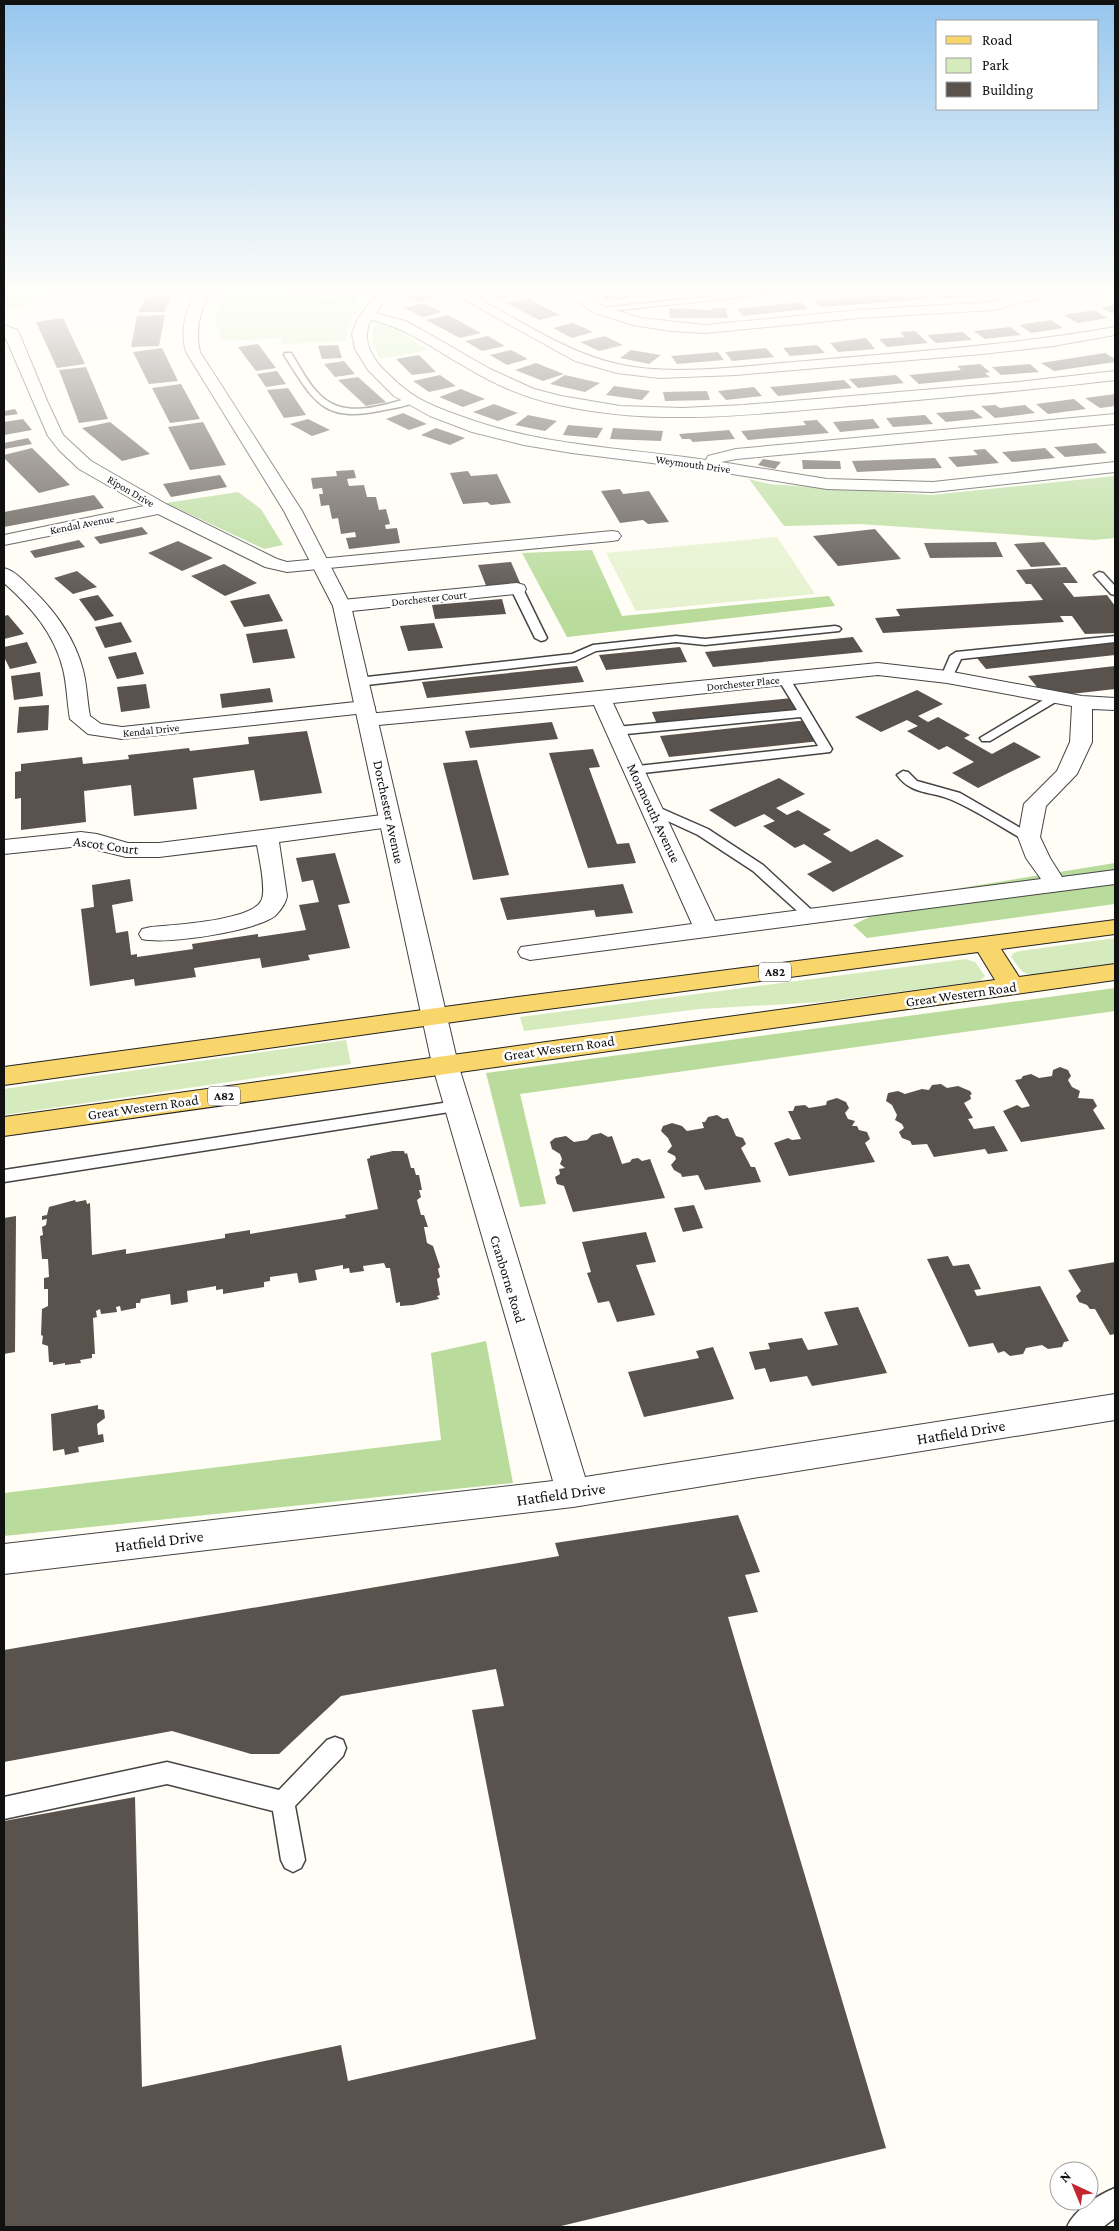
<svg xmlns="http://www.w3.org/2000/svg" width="1119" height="2231" font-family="'Crimson Pro',serif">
	<rect width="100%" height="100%" fill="#fffdf5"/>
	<g fill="#d5ebbd">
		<polygon points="227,294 272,294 364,301 349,323 346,341 282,344 281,338 222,341 215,318"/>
		<polygon points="379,323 391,326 428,350 380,359 372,343 373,329"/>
		<path d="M1115,938V963L1031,975C1020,973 1017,965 1011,956L1014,953L1020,951Z"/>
		<polygon points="966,959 975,962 985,976 980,981 822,1002 699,1009 524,1031 520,1017"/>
		<polygon points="346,1040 351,1064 4,1115 4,1089"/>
	</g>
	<g fill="#b9dc9c">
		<polygon points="4,294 41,294 19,307 4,309"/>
		<polygon points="1115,476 1115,538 1094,540 860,524 784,526 749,479 769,484 931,495"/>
		<polygon points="238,492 261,509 283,545 264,549 166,503"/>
		<polygon points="592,550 622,616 829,596 835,606 567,637 522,553"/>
		<polygon points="1115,863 1115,904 867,938 853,925 912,896"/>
		<polygon points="1115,988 1115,1011 520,1094 546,1204 520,1207 486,1073"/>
		<polygon points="486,1341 513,1483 4,1536 4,1493 441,1440 431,1353"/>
	</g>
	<polygon fill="#e6f2cf" points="777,537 815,594 636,611 606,553"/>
	<g fill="#5a524d">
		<polygon points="148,294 174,294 164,312 138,312"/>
		<polygon points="339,294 358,294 355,299 337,298"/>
		<polygon points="404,294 435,294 435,295 431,296 435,298 418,302 402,297 407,296"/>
		<polygon points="491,294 517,294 518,295 500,299"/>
		<polygon points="601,294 642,294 645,298 626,297 628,299 606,301"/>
		<polygon points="872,294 924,294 929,299 821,307 815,301 873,296"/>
		<polygon points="936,294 973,294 973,296 942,299"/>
		<polygon points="527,298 560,315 539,320 506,303"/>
		<polygon points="801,302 808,309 743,316 737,309"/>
		<polygon points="423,303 442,312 423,317 404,308"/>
		<polygon points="1115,304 1115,314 1101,308"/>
		<polygon points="669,308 713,310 713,308 726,308 728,318 670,318"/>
		<polygon points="1094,310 1108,318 1078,323 1063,315"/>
		<polygon points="165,315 159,346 131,347 137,316"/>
		<polygon points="448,315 481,333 460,338 426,320"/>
		<polygon points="63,318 85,364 57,368 36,322"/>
		<polygon points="1051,320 1063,328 1031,333 1019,325"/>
		<polygon points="573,323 593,332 572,338 553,328"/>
		<polygon points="1010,327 1021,335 985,339 974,331"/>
		<polygon points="915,331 928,343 887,347 879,339 905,337 900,332"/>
		<polygon points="963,332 972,340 936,343 927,335"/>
		<polygon points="488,336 505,346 482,351 465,341"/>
		<polygon points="605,336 623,345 599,351 580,342"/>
		<polygon points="866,338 875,349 838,352 830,343"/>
		<polygon points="258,344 276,368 256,371 238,347"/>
		<polygon points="338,345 342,358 322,359 318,346"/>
		<polygon points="817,345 825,353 790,356 783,348"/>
		<polygon points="162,348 178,381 149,384 133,352"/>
		<polygon points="766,348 774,357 732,361 725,352"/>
		<polygon points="511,350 528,359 507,365 490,355"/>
		<polygon points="631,350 661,355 649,364 620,358"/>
		<polygon points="718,352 724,360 677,364 671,356"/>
		<polygon points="1105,353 1115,359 1115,362 1054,371 1041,363"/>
		<polygon points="419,355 436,372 412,375 396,359"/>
		<polygon points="344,361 355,374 335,377 324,364"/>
		<polygon points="536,363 564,374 543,381 515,370"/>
		<polygon points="980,364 990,372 985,373 990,377 919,384 909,375 961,370 957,366"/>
		<polygon points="1030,364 1039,372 1001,375 992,367"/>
		<polygon points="86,367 108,419 79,423 59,370"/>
		<polygon points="277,371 286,384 266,387 257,374"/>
		<polygon points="440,375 456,386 429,392 413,381"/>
		<polygon points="565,375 600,383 585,392 550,384"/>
		<polygon points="896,375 904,383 858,388 849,379"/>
		<polygon points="358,377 386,402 366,406 338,380"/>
		<polygon points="844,380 852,388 778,396 770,387"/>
		<polygon points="181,384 200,419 170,423 152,388"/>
		<polygon points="614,386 650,391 642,400 606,395"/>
		<polygon points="754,387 762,396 726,400 718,391"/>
		<polygon points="288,388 306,415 284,418 267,390"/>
		<polygon points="461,389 485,399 463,407 439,397"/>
		<polygon points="707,391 710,400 665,401 663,392"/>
		<polygon points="1115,394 1115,406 1100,408 1085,398"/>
		<polygon points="1074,399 1086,409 1048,414 1036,404"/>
		<polygon points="494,404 518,413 498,421 473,412"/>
		<polygon points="995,405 1000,408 1025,405 1035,413 995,418 981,406"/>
		<polygon points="15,409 18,414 4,416 4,411"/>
		<polygon points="973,410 983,418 946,422 936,413"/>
		<polygon points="403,413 427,424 409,430 386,419"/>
		<polygon points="528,415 557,421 545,431 515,425"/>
		<polygon points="925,415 933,424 893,427 886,418"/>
		<polygon points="23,419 32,430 4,435 4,422"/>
		<polygon points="308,419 330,430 312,436 290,424"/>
		<polygon points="873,419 880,428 840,432 833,422"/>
		<polygon points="817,420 829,433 748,440 741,431 806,425 803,421"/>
		<polygon points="110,422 150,454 122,461 82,428"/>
		<polygon points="203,422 226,465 190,470 168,427"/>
		<polygon points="568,425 603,428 597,438 563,435"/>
		<polygon points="436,428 465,438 450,445 421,435"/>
		<polygon points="613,428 663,431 661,441 610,439"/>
		<polygon points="729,430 735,439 693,442 690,439 682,439 679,434"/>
		<polygon points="28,438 32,444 4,449 4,443"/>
		<polygon points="1096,443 1107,453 1065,457 1054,447"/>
		<polygon points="32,448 70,485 39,493 4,458 4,455"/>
		<polygon points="1045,448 1055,458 1012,462 1002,452"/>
		<polygon points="985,449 999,463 957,467 948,457 978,455 973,450"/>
		<polygon points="935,458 942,468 857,472 852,461"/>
		<polygon points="763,459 781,462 775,469 758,465"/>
		<polygon points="802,460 840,461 841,469 803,469"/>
		<polygon points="354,470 356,478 347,479 349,486 364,485 367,497 376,497 379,510 386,509 390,524 385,525 386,529 397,528 400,543 349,549 346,538 356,537 355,532 341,534 338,518 332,519 329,505 321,506 319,494 323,494 322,488 313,489 311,478 337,476 336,471"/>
		<polygon points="468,471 471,476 497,474 511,503 491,505 487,502 463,504 450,473"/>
		<polygon points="220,475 227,487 171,497 163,484"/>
		<polygon points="620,489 623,494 649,491 669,522 648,524 643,520 620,523 601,491"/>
		<polygon points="94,495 104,508 4,527 4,512"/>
		<polygon points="142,527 148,534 100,544 94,537"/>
		<polygon points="875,529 901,559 838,566 813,536"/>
		<polygon points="79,540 85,547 35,558 30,551"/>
		<polygon points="178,541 213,558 182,571 148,553"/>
		<polygon points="996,542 1003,557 930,558 924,543"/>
		<polygon points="1044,542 1061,565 1031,567 1014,544"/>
		<polygon points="511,562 521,585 487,588 478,565"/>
		<polygon points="224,564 257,583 225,596 191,576"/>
		<polygon points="1066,567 1078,583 1063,583 1074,597 1107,595 1115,606 1115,633 1085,634 1072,616 1060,616 1064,622 883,633 875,618 900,616 896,609 1043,600 1031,584 1026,584 1016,570"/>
		<polygon points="77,571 97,587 73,594 54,578"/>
		<polygon points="269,594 283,621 244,627 230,601"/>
		<polygon points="98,595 114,616 95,621 79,599"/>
		<polygon points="502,599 506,614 435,619 432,605"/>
		<polygon points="8,615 24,634 4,639 4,616"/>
		<polygon points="121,622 132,642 105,648 95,627"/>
		<polygon points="434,623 443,648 408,651 400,626"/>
		<polygon points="287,629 295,658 253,663 246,634"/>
		<polygon points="853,637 863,652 713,667 705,652"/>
		<polygon points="27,642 37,663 10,669 4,657 4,647"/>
		<polygon points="1115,643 1115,655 986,669 977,658"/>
		<polygon points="680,647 687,662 606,670 599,655"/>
		<polygon points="136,652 144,674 117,679 108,657"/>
		<polygon points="577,666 584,682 427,698 422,682"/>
		<polygon points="1115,666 1115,689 1071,694 1037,687 1028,676"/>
		<polygon points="40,672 43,696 14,700 11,676"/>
		<polygon points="146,684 150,708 121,712 117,687"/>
		<polygon points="270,688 273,702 222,708 220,694"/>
		<polygon points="917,690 943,704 918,716 928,722 938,717 970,735 964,738 992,754 1014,742 1041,757 978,788 952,773 974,762 947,746 939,750 907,731 918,726 907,720 881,732 855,717"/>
		<polygon points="792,698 798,709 657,724 652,712"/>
		<polygon points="49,705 48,730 17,733 19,707"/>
		<polygon points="808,720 820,741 669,757 660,736"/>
		<polygon points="552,722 558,739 470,748 465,731"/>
		<polygon points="307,731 322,793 260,801 254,770 193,778 197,809 134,816 131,785 84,791 86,822 21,830 21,798 15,799 15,772 21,771 21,764 82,757 83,764 129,759 128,755 189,748 190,751 249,744 248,737"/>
		<polygon points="593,749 600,767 589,768 617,844 629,843 636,863 588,868 549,753"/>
		<polygon points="477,760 492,815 509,875 473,880 443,763"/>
		<polygon points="779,778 805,794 776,808 787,815 798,810 831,830 823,834 851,852 877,839 904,856 833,892 807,874 832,862 804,844 795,848 763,826 775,821 764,814 735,827 709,810"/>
		<polygon points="335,853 350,903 338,905 350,948 308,955 310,960 262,968 260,958 194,968 196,977 135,986 134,979 90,986 81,909 94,907 92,885 130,879 133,901 112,905 116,933 128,931 131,955 137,954 137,957 193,949 192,944 258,934 258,937 306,930 299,905 319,902 313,880 302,882 296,858"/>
		<polygon points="623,884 633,913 596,917 594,910 507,920 500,898"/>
		<polygon points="1060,1067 1068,1070 1071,1076 1068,1080 1072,1087 1080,1091 1078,1098 1093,1099 1097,1106 1093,1110 1105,1129 1021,1142 1003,1111 1017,1105 1022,1108 1030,1106 1015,1080 1021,1079 1023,1076 1031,1074 1039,1078 1052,1076 1053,1070"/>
		<polygon points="941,1084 947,1088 958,1086 970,1091 972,1094 970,1095 971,1099 964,1103 973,1118 968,1119 974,1129 994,1126 1008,1151 988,1154 985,1149 934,1157 927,1144 912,1145 910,1141 902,1138 899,1132 904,1128 902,1124 895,1120 897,1115 892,1105 886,1101 888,1093 898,1091 905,1094 922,1089 929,1090 932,1085"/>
		<polygon points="837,1098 846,1102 849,1108 845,1113 848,1119 855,1121 852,1126 857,1126 859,1130 867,1132 870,1139 865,1143 875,1162 789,1176 774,1143 788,1138 792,1140 801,1139 788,1111 793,1111 795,1106 805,1105 809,1108 826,1105 827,1101"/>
		<polygon points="717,1115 723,1119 728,1118 736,1136 743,1138 746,1144 741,1148 751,1167 755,1167 761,1182 705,1190 698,1175 682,1177 681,1174 674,1170 671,1165 676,1159 675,1156 667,1152 672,1146 668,1138 661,1131 663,1126 672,1123 682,1126 687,1131 704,1128 702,1122 705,1122 708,1117"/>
		<polygon points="601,1133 608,1137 612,1136 622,1164 630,1162 632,1159 638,1158 642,1161 650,1159 665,1198 573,1212 564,1186 557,1184 555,1177 560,1174 559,1169 565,1168 560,1164 562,1159 560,1154 552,1149 550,1142 555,1138 566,1136 574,1142 587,1140 592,1135"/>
		<polygon points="393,1151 404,1151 405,1154 407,1153 411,1168 414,1168 416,1175 419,1175 422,1190 419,1190 421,1197 417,1200 421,1215 424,1215 428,1227 424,1227 427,1243 433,1246 440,1267 438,1269 440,1277 437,1279 440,1295 437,1296 439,1299 413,1305 400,1306 400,1302 396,1303 390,1268 386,1268 384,1263 363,1266 364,1271 350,1273 349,1268 343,1269 343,1265 315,1270 317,1280 299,1283 297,1273 270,1277 270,1281 264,1282 264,1287 223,1294 223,1289 216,1290 216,1286 187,1291 188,1302 171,1305 170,1294 141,1299 140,1303 136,1303 136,1308 121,1311 120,1306 116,1307 117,1312 101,1314 100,1309 96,1311 97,1317 93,1318 95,1354 92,1354 92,1358 80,1360 81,1363 65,1365 65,1363 53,1365 53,1362 49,1362 48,1346 42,1344 43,1336 41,1335 42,1309 48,1306 48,1289 44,1289 44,1278 49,1277 48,1259 42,1259 40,1236 43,1235 42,1227 46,1225 47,1219 42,1220 42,1216 47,1215 49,1207 75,1200 76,1202 86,1200 87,1204 90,1203 92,1255 126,1249 126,1254 225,1238 225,1234 250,1230 250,1234 346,1218 345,1215 378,1209 367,1159 370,1158 370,1156"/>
		<polygon points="694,1205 703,1228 683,1232 674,1208"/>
		<polygon points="16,1216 15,1352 4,1354 4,1218"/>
		<polygon points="646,1232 656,1262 636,1265 655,1315 617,1322 609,1301 598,1303 587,1273 591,1272 582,1242"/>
		<polygon points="948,1256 953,1266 969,1264 981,1289 974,1290 977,1296 1040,1286 1069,1341 1064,1342 1062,1347 1048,1349 1042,1345 1026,1348 1023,1354 1010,1356 1004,1351 998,1353 993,1343 969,1347 927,1259"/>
		<polygon points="1115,1262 1115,1334 1110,1335 1095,1309 1090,1309 1087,1305 1079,1302 1076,1296 1081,1291 1068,1270"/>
		<polygon points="858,1307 887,1373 812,1386 807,1376 770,1382 765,1368 755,1370 749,1352 770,1349 768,1343 802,1338 808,1350 838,1345 824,1312"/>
		<polygon points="713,1347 734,1399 644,1417 628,1372 699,1358 696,1351"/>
		<polygon points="98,1405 98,1409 104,1410 105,1418 97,1424 98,1435 103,1434 104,1442 78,1447 79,1452 65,1455 64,1449 53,1451 51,1414"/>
		<polygon points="738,1515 760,1572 745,1575 758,1612 728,1617 886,2148 557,2227 4,2227 4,1821 135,1797 142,2087 341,2045 348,2081 536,2039 472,1710 504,1706 496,1669 341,1696 279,1754 251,1754 172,1731 4,1762 4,1650 559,1556 555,1543"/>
	</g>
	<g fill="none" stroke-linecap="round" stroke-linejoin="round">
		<g stroke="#444" stroke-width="3">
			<g id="service">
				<polygon points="734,294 768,294 600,312 596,310 600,308"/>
				<path d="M285,353H291C300,367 308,384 320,395C345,420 383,405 413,397L418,400C410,406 394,408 384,410C322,424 314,401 284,355Z"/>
				<polygon points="1099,572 1103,573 1115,586 1115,595 1111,594 1094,575"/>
				<polygon points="517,586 523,589 547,638 545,640 541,641 535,638 511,589"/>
				<polygon points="835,626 839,627 841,629 839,631 705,645 676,642 596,651 575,661 358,686 352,682 358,678 572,654 593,645 676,636 705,639"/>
				<polygon points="1115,636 1115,642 961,659 951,680 943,680 941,677 950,656 956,652"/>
				<polygon points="784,675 790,679 832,749 830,752 634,774 629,773 628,770 629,767 818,746 801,717 616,735 610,731 616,727 797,710 778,679"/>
				<polygon points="1055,693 1059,694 1061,697 1059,700 990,741 982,741 980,738"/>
				<path d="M903,771L908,772L917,781L960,793L1036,837L1029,841L1024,840C1001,827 977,811 952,800C932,791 911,795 897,775Z"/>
				<polygon points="651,804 708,829 763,865 817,915 815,918 805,918 753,871 698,835 646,811 644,808 646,805"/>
				<polygon points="456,1101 462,1102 464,1106 462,1110 4,1182 4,1170"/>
				<polygon points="335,1737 343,1740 346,1748 343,1756 295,1806 305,1860 301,1868 293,1872 285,1868 281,1860 273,1811 167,1784 4,1819 4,1797 167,1762 279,1790 327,1740"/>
				<path d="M1115,2188V2218L1103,2227H1067C1074,2210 1098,2195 1115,2188Z"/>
			</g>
		</g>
		<g stroke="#444" stroke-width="2">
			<g id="minor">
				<path d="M376,294H389L376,313L405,321L422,330L490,369L534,389L561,396L620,406L682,408L744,405L1018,382L1115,371V380C1023,391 931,399 839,407C746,415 652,426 559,405C525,398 493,384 464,366C434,349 405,327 371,320C361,339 371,357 385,371C392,377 398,384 405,389C421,402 443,410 463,417C541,446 625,448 706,460L708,456L736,449L1115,414V424L736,459L721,462L827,479L933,482L1115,462V472L933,492L827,489L700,469L572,453L524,445L472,432L430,416L394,396L368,370L355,349L352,334L357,320Z"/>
				<path d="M454,294H471C515,318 570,354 618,364C672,377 750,365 806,361C910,352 1013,345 1115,327V335L1053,346L982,354L736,375L659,378L617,373L575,361Z"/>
				<polygon points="566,294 583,294 605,307 640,318 705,325 858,310 993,302 1021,294 1045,294 1044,297 993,310 858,318 705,333 671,331 633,325 595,313"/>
				<polygon points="4,325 17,330 19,333 48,403 63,435 91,461 166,504 277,559 287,562 612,531 618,532 621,536 618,540 612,541 287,572 265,567 158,514 4,545 4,535 144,506 79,469 59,450 48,436 4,334"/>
				<path d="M4,568C15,571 24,581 32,589C55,611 75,639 83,670C87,685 87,701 90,716L101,724L122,727L365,701L372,703L375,707L372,711L365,713L122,739L88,734L70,719C67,702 67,685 63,669C54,633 31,607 4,583Z"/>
				<polygon points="517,583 524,585 526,589 524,593 342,612 335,610 333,606 335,602 342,600"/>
				<path d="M878,663L947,671L1082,696L1115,698V710L1092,709V742L1077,774L1046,806L1040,837L1050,858L1062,877L1115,870V884L530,960L521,957L518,952L521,947L692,924L594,705L368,726L361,724L358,720L361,716L368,714ZM878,675L947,683L1072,706L1070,742L1057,771L1024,804L1018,837L1026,858L1041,879L715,921L613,703Z"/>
				<path d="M390,814L398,816L401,821L398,826L279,842L287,896C286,903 280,911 275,916C255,931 167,945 142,939L139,934L142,929L151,927C172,925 251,921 261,901C267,891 259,857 257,845L159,857H126L81,846L4,854V840L81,832L97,834L128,843H159Z"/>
				<polygon points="445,1055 454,1058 458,1064 585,1477 1115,1394 1115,1420 573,1507 4,1574 4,1544 553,1481 432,1064 436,1058"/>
			</g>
		</g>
		<g stroke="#444" stroke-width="2">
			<path id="tertiary" d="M195,294H209C199,313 195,331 200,352L302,511L351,606L458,1064L454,1070L445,1073L436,1070L432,1064L333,606L284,511L186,352C180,331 185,313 195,294Z"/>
		</g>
		<g stroke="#222" stroke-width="2">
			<polygon id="primary" points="1115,920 1115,934 1001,949 1019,977 1115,964 1115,980 4,1136 4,1117 995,980 978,952 503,1015 4,1085 4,1067 503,999"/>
		</g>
		<use href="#service" fill="#fff" fill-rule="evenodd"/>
		<use href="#minor" fill="#fff" fill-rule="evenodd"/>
		<use href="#tertiary" fill="#fff" fill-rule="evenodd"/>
		<use href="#primary" fill="#f9d66b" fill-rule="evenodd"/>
	</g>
	<linearGradient id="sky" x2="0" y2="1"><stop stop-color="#95c6ee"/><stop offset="0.48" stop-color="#fffefa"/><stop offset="1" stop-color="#fffefa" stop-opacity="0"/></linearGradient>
	<rect width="1119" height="607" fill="url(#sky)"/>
	<g text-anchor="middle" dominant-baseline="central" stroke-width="5" stroke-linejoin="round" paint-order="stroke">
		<g font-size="11" fill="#111" stroke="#fff">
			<text transform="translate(693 464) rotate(8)">Weymouth Drive</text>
			<text transform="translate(131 491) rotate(30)">Ripon Drive</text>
			<text transform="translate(82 524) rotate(-11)">Kendal Avenue</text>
			<text transform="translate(429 598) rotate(-6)">Dorchester Court</text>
			<text transform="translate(743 683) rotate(-6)">Dorchester Place</text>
			<text transform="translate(151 730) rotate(-6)">Kendal Drive</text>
		</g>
		<g fill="#fff" stroke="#585858" stroke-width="1">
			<rect x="759" y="962.5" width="32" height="19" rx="4"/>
			<rect x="208" y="1086.5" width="32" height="19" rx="4"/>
		</g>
		<g font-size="12" font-weight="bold" fill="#111">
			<text x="775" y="972">A82</text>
			<text x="224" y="1096">A82</text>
		</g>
		<g font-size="14" fill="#111" stroke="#fff">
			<text transform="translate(389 812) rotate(78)">Dorchester Avenue</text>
			<text transform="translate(654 813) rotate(65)">Monmouth Avenue</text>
			<text transform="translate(106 845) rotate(8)">Ascot Court</text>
			<text transform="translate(961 994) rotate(-8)">Great Western Road</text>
			<text transform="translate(559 1048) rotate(-8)">Great Western Road</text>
			<text transform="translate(143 1107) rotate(-8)">Great Western Road</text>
			<text transform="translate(508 1279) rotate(73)">Cranborne Road</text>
		</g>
		<g font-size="16" fill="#111" stroke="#fff">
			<text transform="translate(961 1432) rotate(-9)">Hatfield Drive</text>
			<text transform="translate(561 1494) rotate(-8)">Hatfield Drive</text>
			<text transform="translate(159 1541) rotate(-7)">Hatfield Drive</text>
		</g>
	</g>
	<rect width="1119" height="2231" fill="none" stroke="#111111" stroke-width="10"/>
	<rect x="936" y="20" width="162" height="90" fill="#ffffff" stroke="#a0a0a0"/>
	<rect x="946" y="36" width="25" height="8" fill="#f9d66b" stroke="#a0a0a0"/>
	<text x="982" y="45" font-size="15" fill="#111111">Road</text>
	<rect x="946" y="58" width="25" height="15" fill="#d5ebbd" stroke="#a0a0a0"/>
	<text x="982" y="70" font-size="15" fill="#111111">Park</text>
	<rect x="946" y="82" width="25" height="15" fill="#5a524d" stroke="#a0a0a0"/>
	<text x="982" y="95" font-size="15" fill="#111111">Building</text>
	<g transform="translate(1074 2186) rotate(316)"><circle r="24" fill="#ffffff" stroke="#a0a0a0"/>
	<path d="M0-4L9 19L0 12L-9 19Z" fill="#c4262e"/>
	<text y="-8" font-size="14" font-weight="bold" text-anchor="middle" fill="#111111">N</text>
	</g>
</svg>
